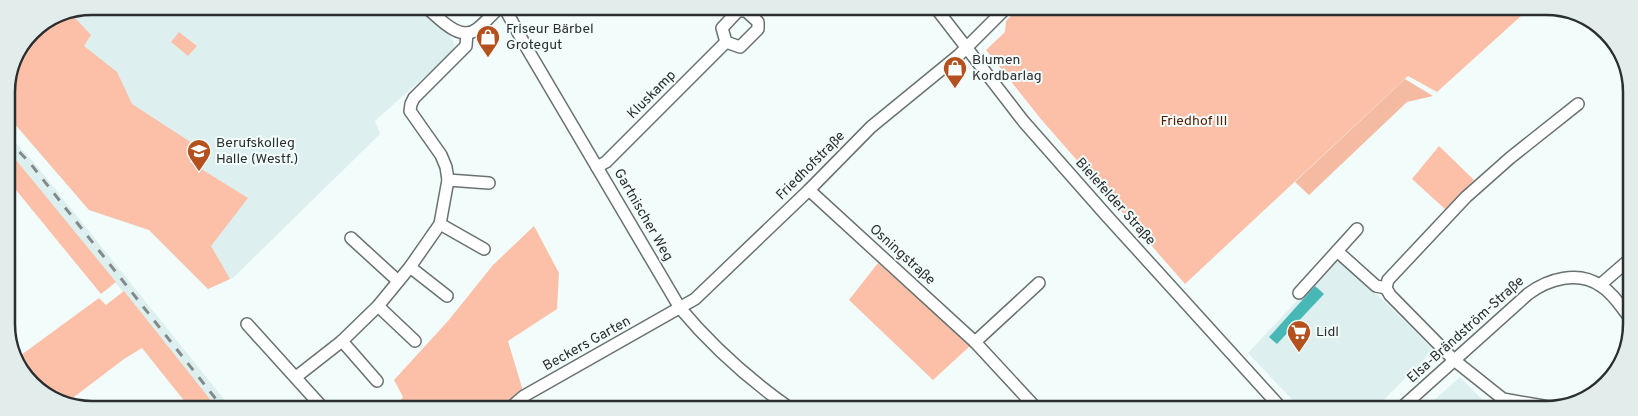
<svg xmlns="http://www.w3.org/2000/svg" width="1638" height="416" font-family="Overpass,sans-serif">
	<rect width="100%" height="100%" fill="#f2fcfb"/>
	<g fill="#ddf0ef">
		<polygon points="92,6 415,7 450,35 455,45 453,51 375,121 380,134 233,278 208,289 149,230 89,210 7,115 6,87 32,31 60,13"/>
		<polygon points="7,134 31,159 231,408 217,408 7,149"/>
		<polygon points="1333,262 1343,262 1410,326 1433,350 1375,409 1301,409 1248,353"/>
		<polygon points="1460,377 1492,410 1424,409"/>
	</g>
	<g fill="#fbc0a7">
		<polygon points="1020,7 1530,8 1437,92 1408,76 1185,284 1040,118 986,50 1005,32 1006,21"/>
		<polygon points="63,12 76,19 91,35 84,46 117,72 132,104 192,143 190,162 248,198 211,246 230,279 208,289 149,230 89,210 7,115 6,87 32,31 60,13"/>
		<polygon points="179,32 197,46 188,56 171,42"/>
		<polygon points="1439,146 1474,180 1446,210 1412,179"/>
		<polygon points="7,149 116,282 101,294 7,179"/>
		<polygon points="534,226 559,273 557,309 508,341 523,391 503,408 395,408 403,397 394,380 448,321 493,265"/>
		<polygon points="878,263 971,345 933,380 849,300"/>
		<polygon points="124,291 217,408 190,408 142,348 124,359 66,403 32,385 17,358 99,298 106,305"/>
	</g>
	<polygon fill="#f5bba2" points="1405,79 1433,96 1407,102 1309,195 1295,182"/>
	<polygon fill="#48b8b6" points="1315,286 1324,294 1277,344 1269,337"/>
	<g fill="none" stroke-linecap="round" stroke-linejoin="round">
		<g stroke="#697271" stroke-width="14">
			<g id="minor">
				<path d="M426,7C438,17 460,43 477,29C485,23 492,14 500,7"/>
				<path d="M504,7L525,45L680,308C711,345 751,381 791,409"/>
				<polyline points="935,7 1024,122 1106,215 1282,409"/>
				<polygon points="738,11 746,11 758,22 758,29 740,47 726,42 722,28"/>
				<polyline points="597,167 606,162 726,42"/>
				<polyline points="448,180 489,183"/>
				<polyline points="809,190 975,342 1037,409"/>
				<polyline points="440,224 484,249"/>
				<polyline points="351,238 398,281"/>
				<polyline points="1337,251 1376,286 1386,288"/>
				<polyline points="410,267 447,296"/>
				<polyline points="1600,285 1630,259"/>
				<polyline points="1299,293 1357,229"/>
				<polyline points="378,306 415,341"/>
				<polyline points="247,324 323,408"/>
				<polyline points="342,341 377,381"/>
				<polyline points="975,342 1039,283"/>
				<polyline points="296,377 342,341 378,306 410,267 440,224 448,180 446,167 441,155 410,111 411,104 414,98 466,46 467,33"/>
				<polyline points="510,408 524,396 695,299 809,190 871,127 959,55 1007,7"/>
				<polyline points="1555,408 1503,399 1454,360 1390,295 1386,288 1388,280 1466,197 1510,158 1578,104"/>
				<path d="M1400,409L1528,294C1548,279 1578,270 1601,286C1613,293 1621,307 1630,318"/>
			</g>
		</g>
		<use href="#minor" stroke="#fff" stroke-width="11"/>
		<polyline stroke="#848a8a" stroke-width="3" stroke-dasharray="9 9" stroke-linecap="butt" points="7,139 30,163 223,408"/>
	</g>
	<defs>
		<g id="shop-pin" transform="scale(1.25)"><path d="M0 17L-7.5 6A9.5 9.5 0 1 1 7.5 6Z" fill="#b5511e" stroke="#f2fcfb"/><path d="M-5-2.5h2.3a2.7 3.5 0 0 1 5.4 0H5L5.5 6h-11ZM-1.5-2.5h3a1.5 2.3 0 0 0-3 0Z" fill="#fff"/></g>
		<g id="university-pin" transform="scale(1.25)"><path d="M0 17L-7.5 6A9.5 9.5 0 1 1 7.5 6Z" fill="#b5511e" stroke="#f2fcfb"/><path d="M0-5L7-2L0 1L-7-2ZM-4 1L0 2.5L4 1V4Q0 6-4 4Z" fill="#fff"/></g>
		<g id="supermarket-pin" transform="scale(1.25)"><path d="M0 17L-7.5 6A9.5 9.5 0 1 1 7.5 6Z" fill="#b5511e" stroke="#f2fcfb"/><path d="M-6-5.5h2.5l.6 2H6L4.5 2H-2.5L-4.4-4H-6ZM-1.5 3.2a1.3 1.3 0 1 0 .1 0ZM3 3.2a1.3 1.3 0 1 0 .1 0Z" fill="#fff"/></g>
	</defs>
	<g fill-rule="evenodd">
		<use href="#shop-pin" x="488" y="37"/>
		<use href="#shop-pin" x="955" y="68"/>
		<use href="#university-pin" x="199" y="151"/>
		<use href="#supermarket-pin" x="1299" y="332"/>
	</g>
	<g text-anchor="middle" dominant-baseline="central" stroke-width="4" stroke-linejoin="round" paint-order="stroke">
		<g font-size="14" fill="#2b2e2e" stroke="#f2fcfb" text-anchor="start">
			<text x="506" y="29">Friseur Bärbel<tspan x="506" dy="16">Grotegut</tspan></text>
			<text x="972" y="60">Blumen<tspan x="972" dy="16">Kordbarlag</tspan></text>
			<text x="216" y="143">Berufskolleg<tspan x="216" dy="16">Halle (Westf.)</tspan></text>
			<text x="1316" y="332">Lidl</text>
		</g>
		<g font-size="14" fill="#2b2e2e" stroke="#f2fcfb">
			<text transform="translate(652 95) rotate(-45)">Kluskamp</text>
			<text transform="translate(811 166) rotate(-45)">Friedhofstraße</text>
			<text transform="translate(1115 202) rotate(48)">Bielefelder Straße</text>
			<text transform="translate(643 215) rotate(60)">Gartnischer Weg</text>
			<text transform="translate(902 255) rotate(42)">Osningstraße</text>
			<text transform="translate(1466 330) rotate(-42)">Elsa-Brändström-Straße</text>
			<text transform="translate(587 344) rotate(-29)">Beckers Garten</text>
		</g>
		<g font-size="14" fill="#561d00" stroke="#f2fcfb">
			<text x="1194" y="121">Friedhof III</text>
		</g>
	</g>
	<path d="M0 0H1638V416H0ZM92 15H1546A77 77 0 0 1 1623 92V324A77 77 0 0 1 1546 401H92A77 77 0 0 1 15 324V92A77 77 0 0 1 92 15Z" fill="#e2eceb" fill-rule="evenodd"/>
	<path fill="none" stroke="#2b2e2e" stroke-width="2.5" d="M92 15H1546A77 77 0 0 1 1623 92V324A77 77 0 0 1 1546 401H92A77 77 0 0 1 15 324V92A77 77 0 0 1 92 15Z"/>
</svg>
